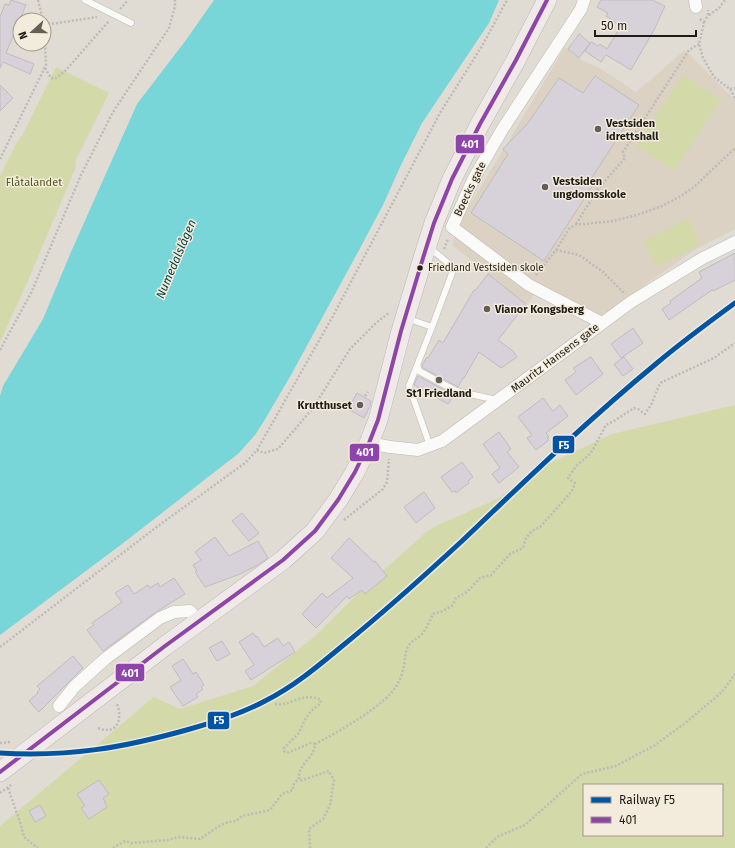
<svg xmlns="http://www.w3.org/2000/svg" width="735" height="848" font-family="'Fira Sans',sans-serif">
	<rect width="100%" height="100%" fill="#e0dcd4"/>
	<polygon fill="#dcd2c4" points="565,47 581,60 598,67 636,92 685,50 735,100 735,229 696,249 589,324 572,312 536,293 527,304 452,245 460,221"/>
	<g fill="#d3d9a9" fill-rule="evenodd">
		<polygon points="56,67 109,93 75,162 76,167 26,285 0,342 0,176 18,140 22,136"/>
		<polygon points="683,75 721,100 674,171 636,146"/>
		<polygon points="688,218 701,244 656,267 643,241"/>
		<path d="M735,405V848H0V826L154,697L180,709L253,686L314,637L369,583L429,530L438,525L497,499L548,464L612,434ZM584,785H722V835H584Z"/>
	</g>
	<polygon fill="#78d5d8" points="214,0 499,0 489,23 422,123 401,165 383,205 365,239 291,375 264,421 255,435 238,454 221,467 122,544 0,635 0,396 3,386 43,319 71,252 137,104 186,40"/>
	<g fill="#d7d2da" stroke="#bfbcbc">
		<polygon points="11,0 26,5 6,53 34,64 30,74 3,62 0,68 0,17 5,4 9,5"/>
		<polygon points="601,0 652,0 665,6 654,30 631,70 606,55 601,62 585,51 591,42 598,46 600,44 607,49 621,26 606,16 608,13 597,7"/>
		<polygon points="579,34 590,43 579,58 568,49"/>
		<polygon points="595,76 639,105 589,182 593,185 544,261 471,213 508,154 503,149 528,123 559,78 583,93"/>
		<polygon points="0,85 13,98 0,111"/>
		<polygon points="735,253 735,280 713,291 712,290 669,320 662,309 671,303 670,301 702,278 699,272"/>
		<polygon points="488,274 526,304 498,340 513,351 517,357 501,368 479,352 464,378 463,378 458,387 423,368 422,366 427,357 428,358 439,340 443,343 474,290 475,291"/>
		<polygon points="633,328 643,343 621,358 611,344"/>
		<polygon points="591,357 603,374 576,395 565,380 576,372 573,368"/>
		<polygon points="624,357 633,369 623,376 614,364"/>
		<polygon points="418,376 454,395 448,404 414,385"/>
		<polygon points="357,393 371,401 370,406 364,418 348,409"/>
		<polygon points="543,398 552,410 553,411 560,405 568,416 546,433 549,437 547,438 549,440 536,450 527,438 532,435 518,417"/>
		<polygon points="499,432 511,449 507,452 519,467 499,483 492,474 500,468 483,444"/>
		<polygon points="462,462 473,477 468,481 469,483 456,493 455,491 452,492 441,477"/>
		<polygon points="424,492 435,508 416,523 404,507"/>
		<polygon points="242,513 259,533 249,541 232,521"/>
		<polygon points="215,537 229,556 258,541 268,558 256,566 240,574 205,587 195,572 197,571 193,565 201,560 195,552"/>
		<polygon points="349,538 374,562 375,561 387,576 365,594 362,590 349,599 347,596 316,628 302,614 322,593 327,598 353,578 331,558"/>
		<polygon points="174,578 185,594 156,612 103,651 87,630 94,625 92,623 122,602 115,593 128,585 134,594 148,585 150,588 158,583 160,587"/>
		<polygon points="253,633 256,637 257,636 264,647 278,638 283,646 289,642 295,652 251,680 245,671 254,665 239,642"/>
		<polygon points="222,641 230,654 217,661 209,648"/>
		<polygon points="73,656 83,668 39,712 29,701 38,693 37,692 40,689 37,686"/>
		<polygon points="183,659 193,674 196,672 204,685 201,687 203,689 196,694 198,697 183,706 170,687 181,680 172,666"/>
		<polygon points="99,780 109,794 103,798 107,807 89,819 81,808 85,806 77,794"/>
		<polygon points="40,805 46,816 35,822 29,811"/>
	</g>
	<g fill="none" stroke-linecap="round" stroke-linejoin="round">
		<g stroke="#bcb8b2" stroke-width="7">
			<g id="lane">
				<polyline points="85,0 131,23"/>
				<polyline points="430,248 454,268 432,327"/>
				<polyline points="406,318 432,327 409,386 430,446"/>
				<polyline points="418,367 419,371 456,391 497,400"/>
			</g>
		</g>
		<g stroke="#bcb8b2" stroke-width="13">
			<g id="street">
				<polyline points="584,0 581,9 502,130 474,178 452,227 529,285 602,323"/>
				<polyline points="695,0 696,7"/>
				<polyline points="369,443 390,447 418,450 442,441 498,400 631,302 703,258 735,242"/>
				<polyline points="59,706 74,687 105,659 160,618 174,612 190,611 199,622"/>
			</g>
		</g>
		<g stroke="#bab8b4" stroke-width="20">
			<polyline id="primary" points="0,772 165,646 283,560 315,531 338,500 355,472 369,443 378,420 401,331 423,258 434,223 452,179 480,124 516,60 547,0"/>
		</g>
		<g stroke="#bcbbb8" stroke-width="2.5" stroke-dasharray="2 2" stroke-linecap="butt">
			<polyline points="38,0 43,20"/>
			<polyline points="120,9 128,0"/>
			<polyline points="709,15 719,8 725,0"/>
			<polyline points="700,19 704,23 699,44 703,58 714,77 730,89 735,98"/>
			<polyline points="704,22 708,15 708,10"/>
			<polyline points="44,24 51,24 97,17"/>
			<polyline points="45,68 51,78 55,79 66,70 109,21"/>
			<polyline points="730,89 735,88"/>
			<polyline points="0,159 46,65 44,25"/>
			<polyline points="576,224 598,189 625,158 623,152 689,50 699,44"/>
			<polyline points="444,249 448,239"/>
			<polyline points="556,250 579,255 603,272 624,293"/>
			<polyline points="536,275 556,250 569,229 575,225 613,221 637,215 662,206 681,196 694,187 735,148"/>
			<polyline points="0,350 31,293 81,175 113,112 169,28 175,6 175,0"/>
			<polyline points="365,396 368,392"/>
			<polyline points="257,450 264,453 278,449 313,408 350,349 376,323 390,312"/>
			<polyline points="344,520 383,489 387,482 389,459"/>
			<polyline points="0,647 158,526 245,463 257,450 333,316 440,113 482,46 507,0"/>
			<path d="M275,704C290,707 303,691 321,700L320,704L311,711L306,718L298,734L284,748V751L287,753L311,743L315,744C315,758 294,767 300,781L329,771L334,780L330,805L323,819L309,829L310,848"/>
			<path d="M98,728C117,736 123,719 117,704"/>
			<polyline points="0,743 11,742"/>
			<path d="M315,744C336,733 389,704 398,683C401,678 403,671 404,665C406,657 404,653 409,645C412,640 419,638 423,633C427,628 430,620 433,614L443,611L453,605L456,598L467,592L480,578L491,575L510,554L523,548L526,538L532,531L540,527L572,491L575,483L568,478L576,466L591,453L606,425L614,421L634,408L638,409L645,414L651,405L660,383L714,358L735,343"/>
			<polyline points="8,788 21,825 24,837 38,848"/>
			<polyline points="0,793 11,785"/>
			<path d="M113,848L125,841L132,843L168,840L178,837L200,839C211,832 223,821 236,821L242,816L270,810L282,794L293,790V785L299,778"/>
			<polyline points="486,848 497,837 525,825 582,774 616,766 655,745 684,724 722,692 735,674"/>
		</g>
		<use href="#lane" stroke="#fafaf9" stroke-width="6"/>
		<use href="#street" stroke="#fafaf9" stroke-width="12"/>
		<use href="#primary" stroke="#efe9e9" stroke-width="19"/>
		<g stroke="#f3ebdb" stroke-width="7">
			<polyline id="bus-1" points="0,772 165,646 283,560 315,531 338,500 355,472 369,443 378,420 401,331 423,258 434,223 452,179 480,124 516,60 547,0"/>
		</g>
		<use href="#bus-1" stroke="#8e44ad" stroke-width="4"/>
		<g stroke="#f3ebdb" stroke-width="8">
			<path id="rail-1" d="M0,753C69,757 123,748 190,729C215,722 241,714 265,701C293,687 317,667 341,647C383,613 423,577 462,541C526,480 589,419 657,363C682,342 709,322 735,303"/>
		</g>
		<use href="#rail-1" stroke="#0054a6" stroke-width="5"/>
	</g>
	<g fill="#635f58" stroke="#f3ebdb" stroke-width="1.5">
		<circle cx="598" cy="129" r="4"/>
		<circle cx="545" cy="187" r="4"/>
		<circle cx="487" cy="309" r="4"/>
		<circle cx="439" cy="380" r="4"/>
		<circle cx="360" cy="405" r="4"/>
	</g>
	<circle fill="#1f1c16" stroke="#f3ebdb" stroke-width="1.5" cx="420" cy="268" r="3.5"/>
	<g text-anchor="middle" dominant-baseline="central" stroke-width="3" stroke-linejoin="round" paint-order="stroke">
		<g font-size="10" fill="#1f1c16" stroke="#f3ebdb" text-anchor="start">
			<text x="428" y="268">Friedland Vestsiden skole</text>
		</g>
		<g font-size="11" font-weight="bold" fill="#1f1c16" stroke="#f3ebdb" text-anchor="start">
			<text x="606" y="123">Vestsiden<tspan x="606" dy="13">idrettshall</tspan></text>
			<text x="553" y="181">Vestsiden<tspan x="553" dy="13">ungdomsskole</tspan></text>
			<text x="495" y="309">Vianor Kongsberg</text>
			<text x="439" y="393" text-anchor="middle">St1 Friedland</text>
			<text x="352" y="405" text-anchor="end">Krutthuset</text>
		</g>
		<g font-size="11" fill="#535c1c" stroke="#f3ebdb">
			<text x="34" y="182">Flåtalandet</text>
		</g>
		<g font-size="11" fill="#1f1c16" stroke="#f3ebdb">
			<text transform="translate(470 189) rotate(-64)">Boecks gate</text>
			<text transform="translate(555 358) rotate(-37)">Mauritz Hansens gate</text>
		</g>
		<g font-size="12" font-style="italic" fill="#024245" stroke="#f3ebdb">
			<text transform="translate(176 259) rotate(-67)">Numedalslågen</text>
		</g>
	</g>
	<g stroke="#f3ebdb" stroke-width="1.5">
		<rect x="455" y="134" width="30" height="20" rx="4" fill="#8e44ad"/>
		<rect x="552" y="435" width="23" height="19" rx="4" fill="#0054a6"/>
		<rect x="349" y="443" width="31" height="19" rx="4" fill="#8e44ad"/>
		<rect x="115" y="663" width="30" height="19" rx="4" fill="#8e44ad"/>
		<rect x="207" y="711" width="23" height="19" rx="4" fill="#0054a6"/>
	</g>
	<g font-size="11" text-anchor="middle" font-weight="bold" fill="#fff">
		<text x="470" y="148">401</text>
		<text x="564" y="449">F5</text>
		<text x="365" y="456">401</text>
		<text x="130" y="677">401</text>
		<text x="219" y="724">F5</text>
	</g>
	<rect x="583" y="784" width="140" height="52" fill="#f3ebdb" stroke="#9e988c"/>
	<rect x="591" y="797" width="20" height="6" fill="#0054a6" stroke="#9e988c"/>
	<text x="619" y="804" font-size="12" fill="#1f1c16">Railway F5</text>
	<rect x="591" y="817" width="20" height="6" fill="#8e44ad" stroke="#9e988c"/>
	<text x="619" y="824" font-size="12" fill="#1f1c16">401</text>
	<g transform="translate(32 32) rotate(249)"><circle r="19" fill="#f3ebdb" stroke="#9e988c"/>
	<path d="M0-3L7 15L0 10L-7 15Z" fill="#635f58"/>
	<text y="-6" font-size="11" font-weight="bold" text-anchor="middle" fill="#1f1c16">N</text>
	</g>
	<path d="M595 30v6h101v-6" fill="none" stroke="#1f1c16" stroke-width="2"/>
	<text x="601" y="30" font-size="12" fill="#1f1c16" stroke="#f3ebdb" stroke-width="3" paint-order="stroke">50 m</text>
</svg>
